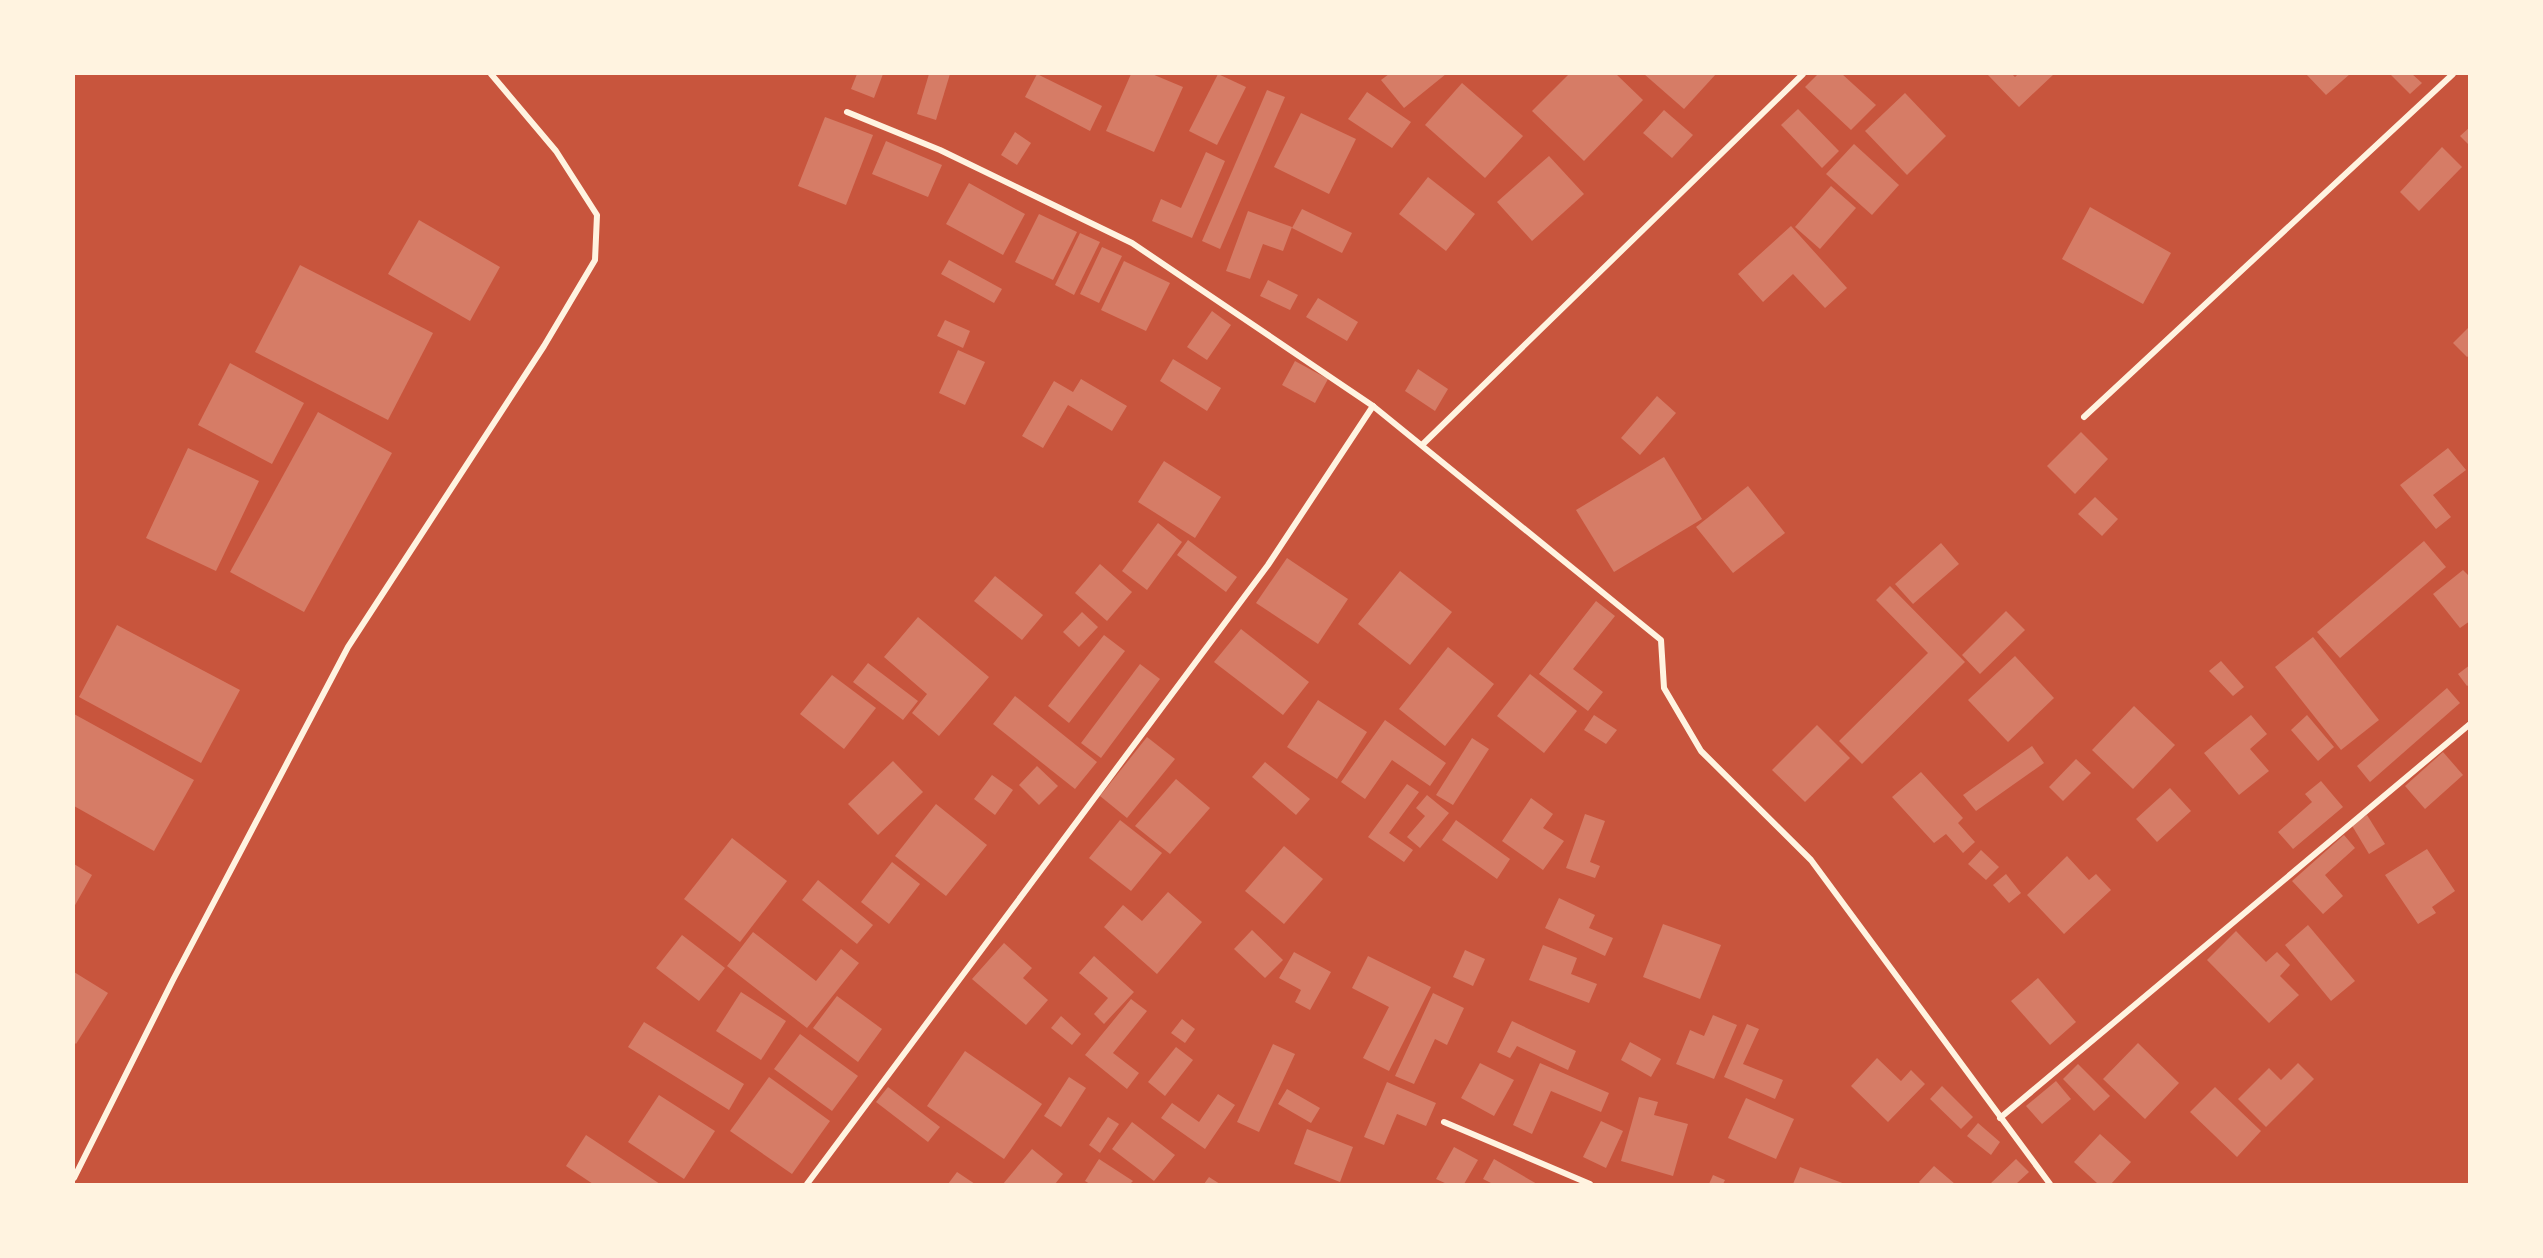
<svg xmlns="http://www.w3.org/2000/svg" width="2543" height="1258" font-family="'DM Sans',sans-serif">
	<rect width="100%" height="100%" fill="#c8553d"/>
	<g fill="#d67c66">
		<polygon points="857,74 883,74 874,98 851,89"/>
		<polygon points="929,74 950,74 936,120 917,114"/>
		<polygon points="1037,74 1102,106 1090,131 1025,97"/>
		<polygon points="1131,74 1152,74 1183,87 1154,152 1106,131"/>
		<polygon points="1218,74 1246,87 1217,145 1189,131"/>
		<polygon points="1389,74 1446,74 1404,108 1381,80"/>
		<polygon points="1569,74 1616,74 1643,100 1584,161 1532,111"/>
		<polygon points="1644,74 1716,74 1684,109"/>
		<polygon points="1818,74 1842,74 1876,105 1851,130 1805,87"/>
		<polygon points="1987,74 2012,74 2015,77 2018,74 2054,74 2019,107"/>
		<polygon points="2306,74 2350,74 2326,95"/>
		<polygon points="2390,74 2412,74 2422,83 2410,94"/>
		<polygon points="1462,83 1523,136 1485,178 1425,125"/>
		<polygon points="1267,90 1285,97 1220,249 1202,241"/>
		<polygon points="1367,92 1411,122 1392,148 1348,119"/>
		<polygon points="1905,93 1946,136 1907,175 1865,131"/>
		<polygon points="1798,109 1839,151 1822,168 1781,125"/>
		<polygon points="1664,110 1693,135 1672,158 1643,133"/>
		<polygon points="1301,113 1356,139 1329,194 1274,167"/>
		<polygon points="825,117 873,135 846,205 798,186"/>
		<polygon points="2470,127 2470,146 2460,136"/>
		<polygon points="1015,132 1031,143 1017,165 1001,155"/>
		<polygon points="886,141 942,165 928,197 872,174"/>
		<polygon points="1854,144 1899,185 1872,215 1826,174"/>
		<polygon points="2442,147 2462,167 2419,211 2400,192"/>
		<polygon points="1206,152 1225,161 1192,238 1152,221 1161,199 1181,208"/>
		<polygon points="1549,156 1584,194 1532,241 1497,202"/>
		<polygon points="1428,177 1475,214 1446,251 1399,214"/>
		<polygon points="969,183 1025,214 1003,255 946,224"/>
		<polygon points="1831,186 1856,208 1820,249 1795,227"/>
		<polygon points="2090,207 2171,253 2143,304 2062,259"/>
		<polygon points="1302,209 1352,233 1342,253 1292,228"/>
		<polygon points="1248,211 1292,227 1283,251 1263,244 1250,279 1226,271"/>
		<polygon points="1039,214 1077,232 1053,280 1015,262"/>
		<polygon points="419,220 500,267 470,321 388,274"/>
		<polygon points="1791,226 1847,288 1825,308 1793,274 1763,302 1738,274"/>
		<polygon points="1080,233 1100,242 1074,295 1055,285"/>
		<polygon points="1102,247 1122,256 1099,303 1080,294"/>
		<polygon points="949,260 1002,289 994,303 941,274"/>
		<polygon points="1124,261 1170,283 1146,331 1101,310"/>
		<polygon points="300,265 433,333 388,420 255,352"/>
		<polygon points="1268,280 1298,295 1290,310 1260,296"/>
		<polygon points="1318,298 1358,322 1347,341 1306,317"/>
		<polygon points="1212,311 1231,325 1207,360 1187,347"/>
		<polygon points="945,320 970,331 963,348 937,336"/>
		<polygon points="2470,326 2470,355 2467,357 2453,343"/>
		<polygon points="958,350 985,362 965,405 939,393"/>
		<polygon points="1173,359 1221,388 1207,411 1160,381"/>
		<polygon points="1295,361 1328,379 1315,403 1282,385"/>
		<polygon points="230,363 304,403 272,464 198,425"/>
		<polygon points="1418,369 1448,389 1435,411 1405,391"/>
		<polygon points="1081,379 1127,406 1112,431 1068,405 1043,448 1022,436 1054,381 1073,392"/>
		<polygon points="1657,396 1676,413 1640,455 1621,438"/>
		<polygon points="318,412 392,453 304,612 230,572"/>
		<polygon points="2081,432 2108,459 2075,494 2047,466"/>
		<polygon points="188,448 259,481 216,571 146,538"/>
		<polygon points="2448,448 2466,470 2433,495 2451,517 2436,529 2400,485"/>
		<polygon points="1664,457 1702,519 1614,572 1576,510"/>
		<polygon points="1164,461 1221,497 1195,538 1138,502"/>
		<polygon points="1748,486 1785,533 1733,573 1696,527"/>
		<polygon points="2095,497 2118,519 2102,536 2078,514"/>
		<polygon points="1158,523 1182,542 1147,590 1122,571"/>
		<polygon points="1188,540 1237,577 1226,592 1177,555"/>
		<polygon points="2424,541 2446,567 2340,658 2317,632"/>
		<polygon points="1941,543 1959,564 1913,604 1895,584"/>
		<polygon points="1287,558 1348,599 1318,644 1256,603"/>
		<polygon points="1100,564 1132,592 1107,621 1075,593"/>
		<polygon points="2463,570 2470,577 2470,621 2460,628 2433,594"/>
		<polygon points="1400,571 1452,612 1410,665 1358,624"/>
		<polygon points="995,576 1043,615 1022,640 974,601"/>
		<polygon points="1890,586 1965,662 1862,764 1839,741 1928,653 1876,600"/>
		<polygon points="1596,601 1615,616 1573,669 1603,692 1588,711 1539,674"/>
		<polygon points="2006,611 2025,630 1980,674 1962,655"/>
		<polygon points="1082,612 1098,627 1079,647 1063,632"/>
		<polygon points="918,617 989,677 939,736 912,713 927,694 884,657"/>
		<polygon points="117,625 240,690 201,763 79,697"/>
		<polygon points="1241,629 1309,682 1283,715 1214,662"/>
		<polygon points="1104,635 1125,651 1069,723 1048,706"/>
		<polygon points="2313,637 2379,720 2341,750 2275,667"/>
		<polygon points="1448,647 1494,684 1445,746 1399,709"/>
		<polygon points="2015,656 2054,698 2008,742 1968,700"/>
		<polygon points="2221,661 2244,687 2233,696 2209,671"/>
		<polygon points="868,663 918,701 903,720 853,682"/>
		<polygon points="1140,664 1160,679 1101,758 1081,743"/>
		<polygon points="2470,665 2470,684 2467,686 2458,674"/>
		<polygon points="1530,674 1577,711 1544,753 1497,716"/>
		<polygon points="832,675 876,708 844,749 800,714"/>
		<polygon points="2447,688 2460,703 2370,782 2357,766"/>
		<polygon points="1015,696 1097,762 1075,789 993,724"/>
		<polygon points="1318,700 1367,732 1337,779 1287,747"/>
		<polygon points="2134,706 2175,745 2133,789 2092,750"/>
		<polygon points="74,714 194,780 154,851 74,806"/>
		<polygon points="1594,715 1617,730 1606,744 1584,730"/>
		<polygon points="2251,715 2267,734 2250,749 2269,771 2239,795 2204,753"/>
		<polygon points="2307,715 2334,747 2318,761 2291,730"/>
		<polygon points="1385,720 1446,763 1430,786 1392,760 1365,799 1341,782"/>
		<polygon points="1817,725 1850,758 1805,802 1772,770"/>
		<polygon points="1147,737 1175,759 1127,818 1100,796"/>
		<polygon points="1472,738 1489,749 1453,805 1436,795"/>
		<polygon points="2032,746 2044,763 1976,811 1963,795"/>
		<polygon points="2443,752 2463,775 2425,809 2405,786"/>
		<polygon points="2076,759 2091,773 2063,801 2049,787"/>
		<polygon points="893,761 923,792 878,835 848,804"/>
		<polygon points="1265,762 1310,799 1296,815 1252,777"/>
		<polygon points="1037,766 1058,786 1039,805 1019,785"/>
		<polygon points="1921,772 1963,818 1958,823 1975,842 1963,853 1946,834 1934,843 1892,797"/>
		<polygon points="992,775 1013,790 995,815 974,799"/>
		<polygon points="1176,779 1210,808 1170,854 1135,826"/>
		<polygon points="2321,781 2343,807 2293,849 2278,832 2312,802 2305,794"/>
		<polygon points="1407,784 1419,792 1389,833 1413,850 1404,862 1368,837"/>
		<polygon points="2170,788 2191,811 2157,842 2136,819"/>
		<polygon points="1427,795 1449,813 1420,848 1407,837 1425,816 1416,808"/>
		<polygon points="1531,798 1553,814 1543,828 1564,841 1543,870 1502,841"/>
		<polygon points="936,804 987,845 946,896 895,856"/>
		<polygon points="1585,814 1605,821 1590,862 1600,866 1595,878 1566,868"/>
		<polygon points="2367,815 2385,844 2369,854 2351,824"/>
		<polygon points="1120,820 1162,853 1131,891 1089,858"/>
		<polygon points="1456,820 1510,859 1497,879 1442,840"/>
		<polygon points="2344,835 2355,848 2325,875 2343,896 2323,914 2292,881"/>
		<polygon points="732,838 787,881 740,942 684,899"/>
		<polygon points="1284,846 1323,879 1284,924 1245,891"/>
		<polygon points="2427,849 2455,891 2432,907 2436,913 2418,924 2385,875"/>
		<polygon points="1981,850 1999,867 1986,880 1968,864"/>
		<polygon points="2067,856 2089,880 2096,874 2111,890 2064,934 2027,895"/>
		<polygon points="892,862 920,884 889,924 861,902"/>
		<polygon points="74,864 92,875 74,907"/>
		<polygon points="2006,874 2021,893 2009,903 1993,885"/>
		<polygon points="818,880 873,925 857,944 802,900"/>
		<polygon points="1168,892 1202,922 1157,974 1104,927 1123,905 1142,921"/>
		<polygon points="1559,898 1595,915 1589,928 1613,938 1605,956 1545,928"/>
		<polygon points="1663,924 1721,945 1700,999 1643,977"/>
		<polygon points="2308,925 2355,981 2331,1001 2285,945"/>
		<polygon points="1252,930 1283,960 1265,978 1234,949"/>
		<polygon points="2236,931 2266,962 2277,952 2290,965 2280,976 2299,995 2269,1023 2207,960"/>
		<polygon points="753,932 816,981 841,949 859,963 807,1028 727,966"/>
		<polygon points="682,935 725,968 699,1001 656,968"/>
		<polygon points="1004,943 1032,968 1023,978 1048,1000 1026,1025 972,979"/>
		<polygon points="1543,945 1577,958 1571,974 1597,984 1589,1003 1529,980"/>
		<polygon points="1465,950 1485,959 1473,986 1453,977"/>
		<polygon points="1294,952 1331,972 1310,1010 1295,1002 1301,990 1279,978"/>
		<polygon points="1094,956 1134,992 1104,1024 1094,1014 1108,998 1079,973"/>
		<polygon points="1368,956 1431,987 1389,1071 1363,1058 1389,1007 1352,988"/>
		<polygon points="74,972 108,993 76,1044 74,1042"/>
		<polygon points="2038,978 2076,1022 2050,1045 2011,1001"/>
		<polygon points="741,992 786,1021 761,1060 716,1031"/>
		<polygon points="1433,993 1464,1008 1447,1045 1435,1039 1414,1084 1395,1076"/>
		<polygon points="837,996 882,1029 858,1062 813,1028"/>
		<polygon points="1131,999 1147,1011 1113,1053 1139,1073 1127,1089 1085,1055"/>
		<polygon points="1713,1015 1737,1025 1714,1079 1676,1064 1690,1030 1704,1036"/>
		<polygon points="1061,1016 1081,1034 1072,1045 1051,1028"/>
		<polygon points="1182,1019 1195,1029 1185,1043 1171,1033"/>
		<polygon points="1512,1021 1576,1051 1568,1070 1517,1046 1510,1058 1497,1052"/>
		<polygon points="644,1022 744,1084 729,1110 628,1047"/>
		<polygon points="1747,1024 1759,1029 1743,1064 1783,1080 1775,1099 1724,1077"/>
		<polygon points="800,1034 858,1076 832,1111 774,1069"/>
		<polygon points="1630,1042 1661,1059 1651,1077 1621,1060"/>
		<polygon points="2138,1043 2179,1083 2145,1119 2103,1079"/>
		<polygon points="1273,1044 1295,1054 1259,1132 1237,1122"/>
		<polygon points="1176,1047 1193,1060 1165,1096 1148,1082"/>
		<polygon points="965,1051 1042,1104 1004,1159 927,1106"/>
		<polygon points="1877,1058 1901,1081 1911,1070 1925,1084 1888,1122 1851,1086"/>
		<polygon points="1480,1063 1514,1080 1494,1116 1461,1098"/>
		<polygon points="1540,1063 1609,1093 1601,1112 1551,1091 1532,1134 1513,1125"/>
		<polygon points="2298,1063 2314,1079 2266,1127 2238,1099 2269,1068 2281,1080"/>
		<polygon points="2078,1064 2110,1096 2094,1111 2063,1079"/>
		<polygon points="769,1077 830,1121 792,1174 730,1131"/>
		<polygon points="1069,1077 1086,1088 1061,1127 1044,1116"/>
		<polygon points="2056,1081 2071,1099 2042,1124 2026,1106"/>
		<polygon points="1387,1082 1436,1103 1426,1126 1397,1114 1384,1145 1364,1137"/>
		<polygon points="1942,1086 1973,1117 1961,1129 1930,1099"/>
		<polygon points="888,1087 940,1127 928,1142 876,1102"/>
		<polygon points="2215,1087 2261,1131 2237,1157 2190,1112"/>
		<polygon points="1287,1089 1320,1108 1311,1123 1278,1104"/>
		<polygon points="1218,1094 1235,1105 1205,1149 1161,1118 1172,1103 1199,1122"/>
		<polygon points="659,1095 715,1131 684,1179 628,1142"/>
		<polygon points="1639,1097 1658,1102 1654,1115 1688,1124 1673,1176 1621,1161"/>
		<polygon points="1746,1098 1794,1119 1776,1159 1728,1138"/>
		<polygon points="1108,1117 1119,1124 1100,1153 1089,1145"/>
		<polygon points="1601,1121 1623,1131 1606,1168 1583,1157"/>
		<polygon points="1132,1122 1175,1155 1154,1181 1112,1149"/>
		<polygon points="1978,1123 2000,1142 1991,1155 1967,1136"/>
		<polygon points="1307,1129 1353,1147 1340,1182 1294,1164"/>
		<polygon points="2100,1134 2131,1162 2111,1184 2098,1184 2074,1162"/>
		<polygon points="586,1135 660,1184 593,1184 566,1166"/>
		<polygon points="1454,1147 1478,1160 1464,1184 1447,1184 1436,1179"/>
		<polygon points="1032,1149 1063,1174 1055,1184 1003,1184"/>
		<polygon points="1099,1159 1133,1181 1130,1184 1090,1184 1085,1181"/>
		<polygon points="1494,1159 1537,1184 1493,1184 1483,1179"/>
		<polygon points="2016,1159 2029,1172 2016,1184 1990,1184"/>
		<polygon points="1934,1166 1955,1184 1921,1184 1919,1182"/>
		<polygon points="1800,1167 1845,1184 1793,1184"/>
		<polygon points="957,1172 975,1184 948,1184"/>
		<polygon points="1713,1175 1725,1180 1723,1184 1709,1184"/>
		<polygon points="1209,1177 1220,1184 1204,1184"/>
	</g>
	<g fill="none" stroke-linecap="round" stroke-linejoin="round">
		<g stroke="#fff3e0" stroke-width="6">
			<polyline points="847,112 940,150 1132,243 1373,406 1661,640 1664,688 1701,751 1811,860 2050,1184"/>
			<polyline points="2084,417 2453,74"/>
			<polyline points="1422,445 1803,74"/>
			<polyline points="2000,1118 2470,724"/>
			<polyline points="1444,1122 1590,1184"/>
			<polyline points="74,1178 173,980 348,647 544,346 595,260 597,215 556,151 491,74"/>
			<polyline points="807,1184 1268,565 1373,406"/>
		</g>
	</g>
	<rect width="2543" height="1258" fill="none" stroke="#fff3e0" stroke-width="150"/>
</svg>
